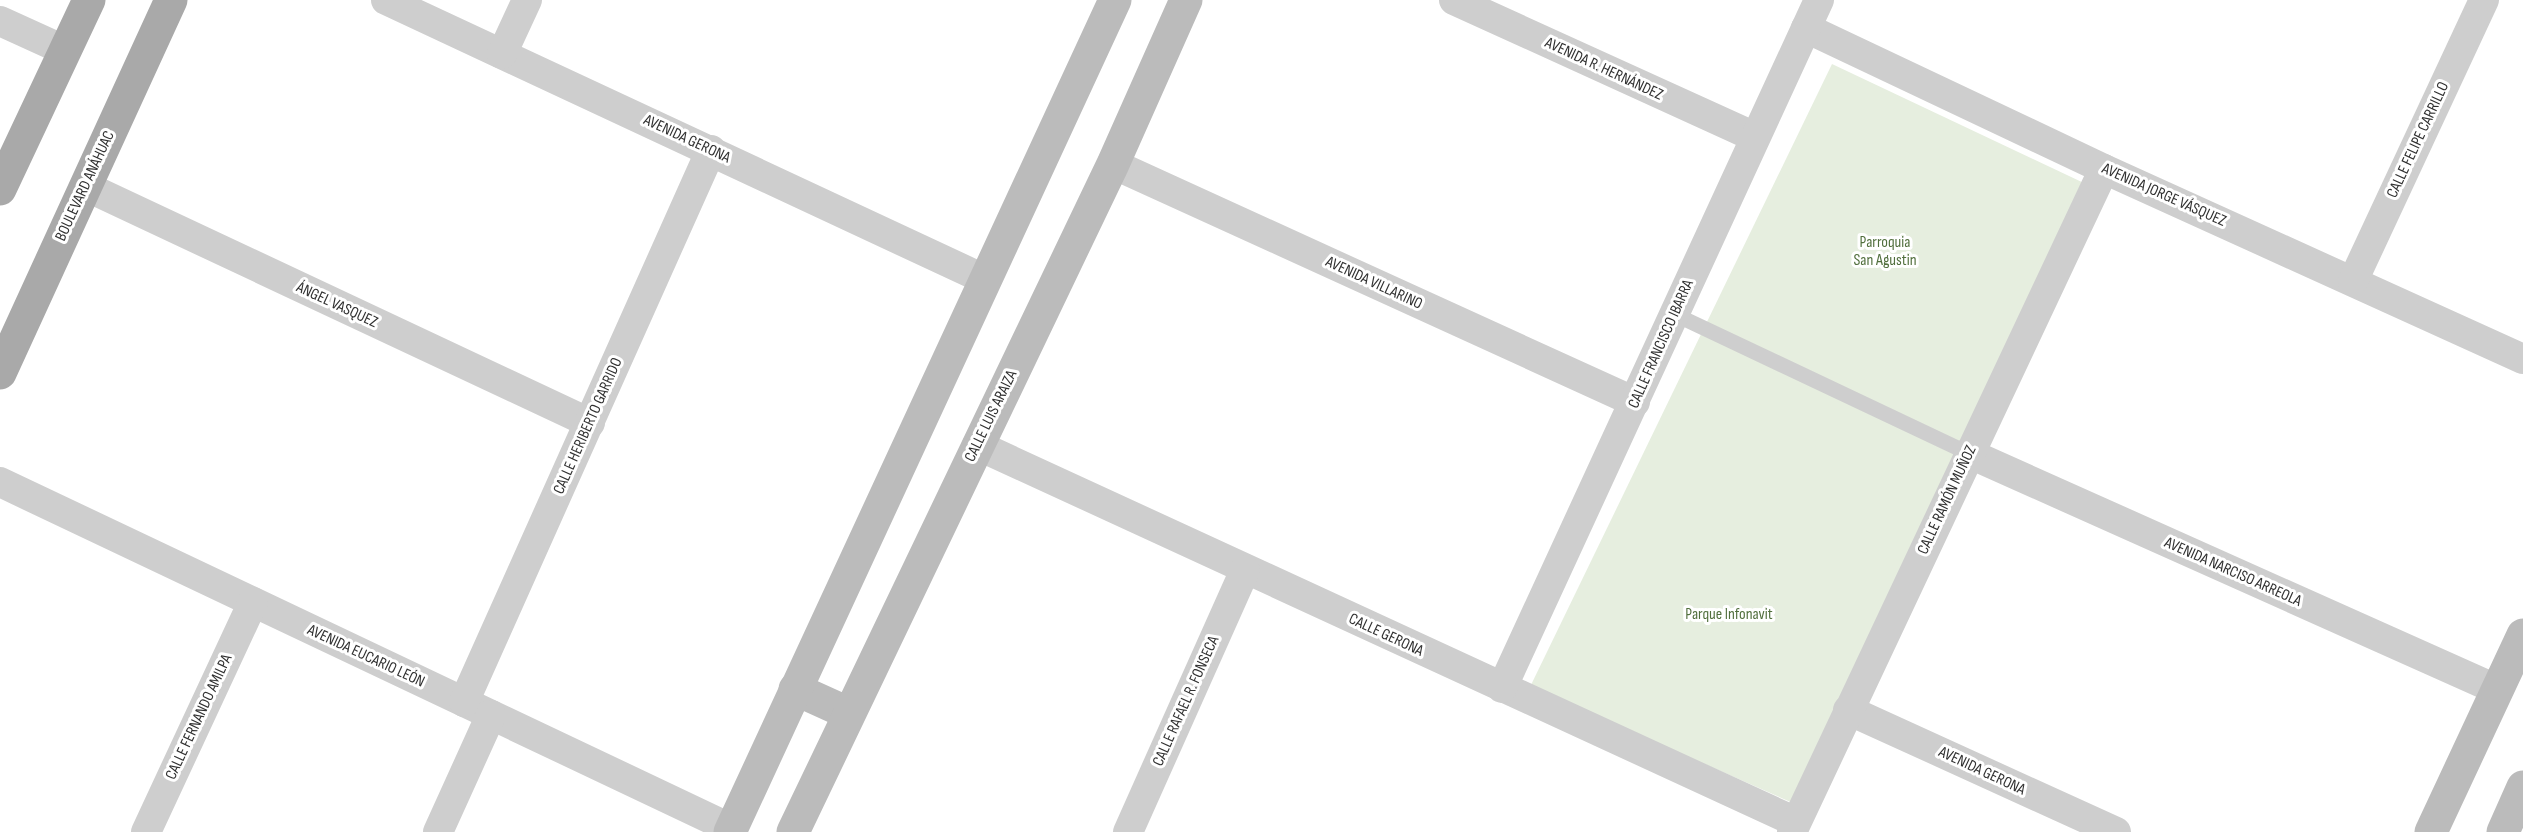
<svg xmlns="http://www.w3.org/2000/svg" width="2523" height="832" font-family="'Sofia Sans Condensed',sans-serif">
	<rect width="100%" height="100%" fill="#fff"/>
	<polygon fill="#e6eedf" points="1832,64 2086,184 1802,807 1530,687"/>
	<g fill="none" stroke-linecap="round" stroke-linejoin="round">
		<polyline stroke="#cecece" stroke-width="15" points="1674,314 1968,453"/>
		<g stroke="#cecece" stroke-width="30">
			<polyline points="386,0 986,280"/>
			<polyline points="1454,0 1755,137"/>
			<polyline points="0,21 66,51"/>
			<polyline points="1806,28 2104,169 2523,359"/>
			<polyline points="502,54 527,0"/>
			<polyline points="1113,164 1635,402"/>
			<polyline points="85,186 590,423"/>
			<polyline points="2353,281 2484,0"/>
			<polyline points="977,445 1796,822"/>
			<polyline points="1968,453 2498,690"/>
			<polyline points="0,482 732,829"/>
			<polyline points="1502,688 1819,0"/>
			<polyline points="464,702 711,150"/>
			<polyline points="1848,710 2116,832"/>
			<polyline points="146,832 253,602"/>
			<polyline points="438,832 491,715"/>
			<polyline points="1128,832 1245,570"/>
			<polyline points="1792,832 2104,169"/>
		</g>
		<g stroke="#bbb" stroke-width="33">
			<polyline points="795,689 848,713"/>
			<polyline points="730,832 1115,0"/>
			<polyline points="793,832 1113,164 1186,0"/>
			<polyline points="2431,832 2523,635"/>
			<polyline points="2503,832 2523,787"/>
		</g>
		<g stroke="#a9a9a9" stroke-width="33">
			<polyline points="0,189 89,0"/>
			<polyline points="0,373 171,0"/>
		</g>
	</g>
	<g text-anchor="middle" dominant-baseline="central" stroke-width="6" stroke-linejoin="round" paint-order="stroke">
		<g font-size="16" fill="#313131" stroke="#fff">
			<text transform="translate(1604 69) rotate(25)">AVENIDA R. HERNÁNDEZ</text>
			<text transform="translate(687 139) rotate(25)">AVENIDA GERONA</text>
			<text transform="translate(2418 140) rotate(-65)">CALLE FELIPE CARRILLO</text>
			<text transform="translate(85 186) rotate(-65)">BOULEVARD ANÁHUAC</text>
			<text transform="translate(2164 195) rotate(24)">AVENIDA JORGE VÁSQUEZ</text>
			<text transform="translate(1374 283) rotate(25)">AVENIDA VILLARINO</text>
			<text transform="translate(337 305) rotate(25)">ÁNGEL VASQUEZ</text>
			<text transform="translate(1661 344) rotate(-66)">CALLE FRANCISCO IBARRA</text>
			<text transform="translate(991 416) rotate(-64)">CALLE LUIS ARAIZA</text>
			<text transform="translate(588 426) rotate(-66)">CALLE HERIBERTO GARRIDO</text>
			<text transform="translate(1947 500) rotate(-65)">CALLE RAMÓN MUÑOZ</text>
			<text transform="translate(2233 572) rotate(24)">AVENIDA NARCISO ARREOLA</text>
			<text transform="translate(1386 635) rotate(25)">CALLE GERONA</text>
			<text transform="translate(366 656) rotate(25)">AVENIDA EUCARIO LEÓN</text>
			<text transform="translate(1186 701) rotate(-66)">CALLE RAFAEL R. FONSECA</text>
			<text transform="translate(199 717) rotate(-65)">CALLE FERNANDO AMILPA</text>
			<text transform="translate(1982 771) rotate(25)">AVENIDA GERONA</text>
		</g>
		<g font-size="16" fill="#516f3d" stroke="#fff">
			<text x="1885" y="242">Parroquia<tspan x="1885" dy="18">San Agustin</tspan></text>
			<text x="1729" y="614">Parque Infonavit</text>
		</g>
	</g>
</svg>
